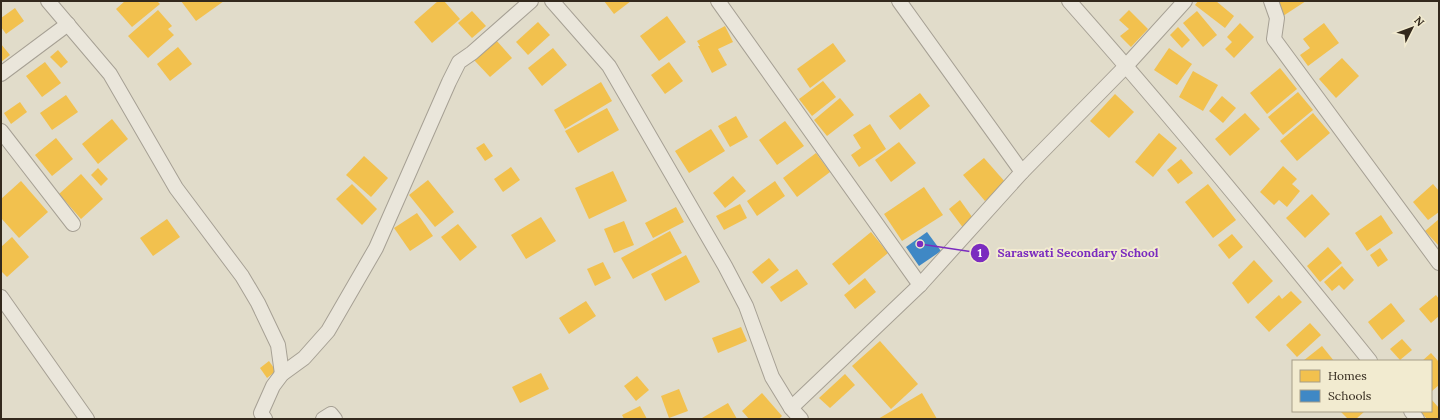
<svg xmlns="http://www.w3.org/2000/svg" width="1440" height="420" font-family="Lora,serif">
	<rect width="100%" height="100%" fill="#e1dcca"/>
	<g fill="#f2c14e">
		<polygon points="125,1 157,1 160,4 132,27 116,9"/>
		<polygon points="181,1 224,1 196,21"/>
		<polygon points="438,1 444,1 460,19 432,43 414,22"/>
		<polygon points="604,1 631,1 614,14"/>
		<polygon points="1198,1 1216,1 1234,16 1225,28 1195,5"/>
		<polygon points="1279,1 1306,1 1283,16"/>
		<polygon points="15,8 24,21 6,34 1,27 1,18"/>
		<polygon points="158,10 172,26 168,29 174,35 148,58 128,36"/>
		<polygon points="1129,10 1148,29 1131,47 1120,36 1129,29 1119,20"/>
		<polygon points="472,11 486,26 472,38 458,23"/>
		<polygon points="1197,11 1217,35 1203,47 1183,23"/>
		<polygon points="667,16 686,42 659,61 640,36"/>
		<polygon points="538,22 550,35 528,55 516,42"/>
		<polygon points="1240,23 1254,37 1234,58 1225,49 1232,42 1227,37"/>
		<polygon points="1324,23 1339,43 1308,66 1300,55 1310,48 1303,39"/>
		<polygon points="725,26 733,42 718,49 727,65 712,73 698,46 700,46 697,41"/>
		<polygon points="1178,27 1190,40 1182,48 1170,35"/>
		<polygon points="496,40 512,58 490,77 474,60"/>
		<polygon points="833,43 846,61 810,88 797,69"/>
		<polygon points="1,44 10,55 1,62"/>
		<polygon points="178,47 192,64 170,81 157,64"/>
		<polygon points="553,48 567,65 542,86 528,68"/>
		<polygon points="1169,48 1192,64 1177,85 1154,70"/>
		<polygon points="58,50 68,62 61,68 50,57"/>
		<polygon points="1342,58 1359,76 1336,98 1319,79"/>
		<polygon points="45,62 61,83 42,97 26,76"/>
		<polygon points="669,62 683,81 665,94 651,75"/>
		<polygon points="1280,68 1297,89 1267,114 1250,93"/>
		<polygon points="1193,71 1218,85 1203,111 1179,97"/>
		<polygon points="823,81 836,97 812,116 799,99"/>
		<polygon points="601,82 612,101 565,129 554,110"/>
		<polygon points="1298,92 1313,110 1283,135 1268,117"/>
		<polygon points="920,93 930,106 900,130 889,116"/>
		<polygon points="1115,94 1134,112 1109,138 1090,121"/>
		<polygon points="66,95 78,112 52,130 40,113"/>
		<polygon points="1222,96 1236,108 1223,123 1209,111"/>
		<polygon points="840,98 854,115 827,136 814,120"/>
		<polygon points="20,102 27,112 11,124 4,113"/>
		<polygon points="607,108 619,130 578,153 565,131"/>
		<polygon points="1245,113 1260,129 1230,156 1215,139"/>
		<polygon points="1313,113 1330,133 1297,161 1280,141"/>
		<polygon points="736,116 748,137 730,147 718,126"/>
		<polygon points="112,119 128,139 98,164 82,144"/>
		<polygon points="785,121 804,146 777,165 759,140"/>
		<polygon points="870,124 886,149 859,167 851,155 861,148 853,135"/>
		<polygon points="711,129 725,151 689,173 675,151"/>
		<polygon points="1159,133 1177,148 1153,177 1135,162"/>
		<polygon points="56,138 73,159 52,176 35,155"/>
		<polygon points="899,142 916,163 891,182 875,160"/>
		<polygon points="484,143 493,156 485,161 476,148"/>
		<polygon points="816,153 830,172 797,197 783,178"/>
		<polygon points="364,156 388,178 371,197 346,175"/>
		<polygon points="984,158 1006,183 985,201 963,175"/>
		<polygon points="1181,159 1193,173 1178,184 1167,170"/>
		<polygon points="1283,166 1297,179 1292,184 1300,191 1287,207 1279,200 1274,205 1260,192"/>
		<polygon points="511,167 520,180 503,192 494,179"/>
		<polygon points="98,168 108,179 101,186 91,175"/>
		<polygon points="613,171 627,201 589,219 575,188"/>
		<polygon points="81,174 103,199 81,219 59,194"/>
		<polygon points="733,176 746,191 725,208 713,193"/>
		<polygon points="428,180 454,212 435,227 409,195"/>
		<polygon points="21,181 48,212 19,238 1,218 1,199"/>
		<polygon points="775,181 785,196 757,216 747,201"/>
		<polygon points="352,184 377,209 362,225 336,199"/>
		<polygon points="1208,184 1236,220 1213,238 1185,202"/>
		<polygon points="1433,184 1439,191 1439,212 1428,220 1413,202"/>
		<polygon points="924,187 943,215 902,241 884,214"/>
		<polygon points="1312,194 1330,214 1305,238 1286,218"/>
		<polygon points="960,200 975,221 964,229 949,209"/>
		<polygon points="740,204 747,218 724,230 716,216"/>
		<polygon points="676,207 684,222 653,238 645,223"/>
		<polygon points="417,213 433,236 410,251 394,228"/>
		<polygon points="1381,215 1393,233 1367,251 1355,233"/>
		<polygon points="541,217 556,241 526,259 511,235"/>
		<polygon points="167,219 180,237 153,256 140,238"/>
		<polygon points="1439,219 1439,246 1425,231"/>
		<polygon points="624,221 634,245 614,253 604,229"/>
		<polygon points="458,224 477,247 460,261 441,237"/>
		<polygon points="670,231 682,253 633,279 621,258"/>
		<polygon points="871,232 888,253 849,285 832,264"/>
		<polygon points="1232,234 1243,247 1229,259 1218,245"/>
		<polygon points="12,237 29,257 7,277 1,271 1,247"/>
		<polygon points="1328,247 1342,263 1320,282 1307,266"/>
		<polygon points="1380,248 1388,260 1378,267 1370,255"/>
		<polygon points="686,255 700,282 665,301 651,274"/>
		<polygon points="769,258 779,270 762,284 752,272"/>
		<polygon points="1254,260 1273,281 1248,304 1232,283"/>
		<polygon points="603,262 611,278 595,286 587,269"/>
		<polygon points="1342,266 1354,280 1344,290 1339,285 1332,291 1324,282"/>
		<polygon points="797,269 808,284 781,302 770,287"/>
		<polygon points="865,278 876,292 855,309 844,295"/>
		<polygon points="1291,291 1302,302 1269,332 1255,317 1279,295 1282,299"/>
		<polygon points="1436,295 1439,299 1439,316 1431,323 1419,309"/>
		<polygon points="586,301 596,316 569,334 559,318"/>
		<polygon points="1391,303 1405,321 1382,340 1368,322"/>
		<polygon points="1310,323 1321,335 1297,357 1286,345"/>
		<polygon points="741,327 747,341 718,353 712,338"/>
		<polygon points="1402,339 1412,350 1400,360 1390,349"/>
		<polygon points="880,341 918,384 891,409 852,366"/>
		<polygon points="1322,346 1334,361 1303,361"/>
		<polygon points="1431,353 1439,362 1439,385 1432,391 1431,390 1431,361 1422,361"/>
		<polygon points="269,361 276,371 267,378 260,368"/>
		<polygon points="541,373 549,389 520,403 512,387"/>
		<polygon points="845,374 855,385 830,408 819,398"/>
		<polygon points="637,376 649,390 636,401 624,386"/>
		<polygon points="679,389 688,411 669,418 661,396"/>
		<polygon points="762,393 782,416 779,419 749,419 742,411"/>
		<polygon points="922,393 937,419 878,419"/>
		<polygon points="1431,399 1439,408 1439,419 1427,419 1420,411 1431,411"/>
		<polygon points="728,403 737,419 703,419 702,418"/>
		<polygon points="640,406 647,419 624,419 622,415"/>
		<polygon points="1340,411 1365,411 1356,419 1348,419"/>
	</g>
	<polygon fill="#3f88c5" points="927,232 941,251 919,266 906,247"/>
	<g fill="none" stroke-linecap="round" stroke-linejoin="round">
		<g stroke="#a6a094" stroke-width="16">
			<g id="minor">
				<polyline points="48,1 110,74 176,188 242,276 258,303 278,345 282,374"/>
				<polyline points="552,1 609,66 725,266 746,306 772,377 791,408 801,419"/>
				<polyline points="718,1 920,285"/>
				<polyline points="899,1 1022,172"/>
				<path d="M1069,1C1173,118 1272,239 1370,361"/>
				<polyline points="1271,1 1277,18 1274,39 1439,263"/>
				<polyline points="1,74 68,24"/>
				<polyline points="1,131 73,224"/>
				<polyline points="1,297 87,419"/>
				<polyline points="791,408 920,285 1022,172 1126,66 1185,1"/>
				<polyline points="1411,411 1417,419"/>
				<polyline points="265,419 261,413 273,386 282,374 304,358 328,331 376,248 449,82 459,62 472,53 531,1"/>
				<polyline points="323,419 331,414 335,419"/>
			</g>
		</g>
		<use href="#minor" stroke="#eae6db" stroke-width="14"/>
	</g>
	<path fill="none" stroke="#7b2cbf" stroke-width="1.5" d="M920 244L980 253"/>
	<g fill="#7b2cbf" stroke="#f2ebd0" stroke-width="1.5">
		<circle cx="920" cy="244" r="4"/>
		<circle cx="980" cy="253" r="10"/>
	</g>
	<g font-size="12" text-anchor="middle" font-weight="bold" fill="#fff">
		<text x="980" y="257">1</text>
	</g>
	<g font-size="12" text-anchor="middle" font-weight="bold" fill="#7b2cbf" stroke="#f2ebd0" stroke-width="4" stroke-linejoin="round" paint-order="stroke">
		<text x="1078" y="257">Saraswati Secondary School</text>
	</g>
	<rect width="1440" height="420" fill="none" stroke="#33291d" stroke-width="4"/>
	<rect x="1292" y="360" width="140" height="52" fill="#f2ebd0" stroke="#a69d88"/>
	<rect x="1300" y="370" width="20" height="12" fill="#f2c14e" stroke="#a69d88"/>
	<text x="1328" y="380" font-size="12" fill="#33291d">Homes</text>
	<rect x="1300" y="390" width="20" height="12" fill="#3f88c5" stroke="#a69d88"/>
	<text x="1328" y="400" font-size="12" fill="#33291d">Schools</text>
	<g transform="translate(1412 28) rotate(48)" stroke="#f2ebd0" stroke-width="3" paint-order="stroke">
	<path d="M0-3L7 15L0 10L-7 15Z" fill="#33291d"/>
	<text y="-6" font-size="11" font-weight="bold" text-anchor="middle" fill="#33291d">N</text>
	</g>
</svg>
